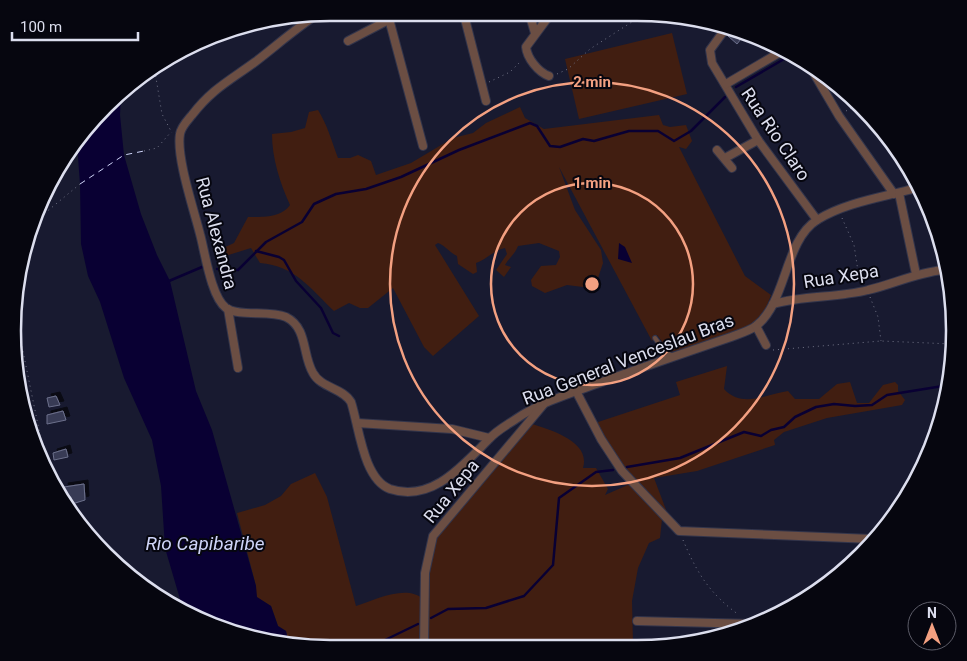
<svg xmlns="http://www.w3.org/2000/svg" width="967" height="661" font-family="Roboto,sans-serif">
	<defs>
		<filter id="shadow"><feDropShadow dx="4" dy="-4" stdDeviation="0" flood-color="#0009"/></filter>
	</defs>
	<rect width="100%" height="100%" fill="#181a30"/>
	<g fill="#411e11">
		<polygon points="672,33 687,94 579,119 565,59"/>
		<path d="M520,107L525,118L544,129L659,115L663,125L670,127L686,125L692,141L686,149L679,147L745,276L771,295L766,308L751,326L686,348L670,352L657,335L652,341L559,167L575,210L601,250L603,263L598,278L591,288L567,285L545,293L532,286L531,280L541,266L556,265L560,257L559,251L539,243L518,246C515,254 509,258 505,265L511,267L504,277L496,270L507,254L505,248C494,250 487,259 476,263L477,272L473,274L458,264L457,256C449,252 446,246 438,243L435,245L479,316L433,356L424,347L393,288L368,308H360L349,303L334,311C310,288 295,266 260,263L251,248L222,257L219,250L234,243L248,217C262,217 281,218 290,205C280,183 272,158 272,134L291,132L305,128L309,112L318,110C327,124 332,142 338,158H350L358,155L371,161L376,175L411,163L453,138L473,133L486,123Z"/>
		<path d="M727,366L724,389C742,409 767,394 788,391L795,399H819L837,384L850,382L857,403H869L883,385L895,382L898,385V391L905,400L902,405L827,418L784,432L774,440L775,445L697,471L654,478L668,515L633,479L595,423L680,395L676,382Z"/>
		<path d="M532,424C550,430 591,441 583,468H596L608,489L605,495L630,484L662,519L660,538L649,543L638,568L632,601L633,644L331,648L288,640L286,631L278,626L271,606L256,597V586L237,513L265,505L281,496L291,484L315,473L327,497L356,606C375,600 406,584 423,599L432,548L437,535Z"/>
	</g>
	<g fill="#090033">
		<polygon points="121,95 120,115 124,155 141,214 157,255 170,281 196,391 212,430 256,586 257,597 271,606 278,626 286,631 288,640 209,624 182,606 165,548 161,486 152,440 124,378 100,302 88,276 81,244 80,184 77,144 91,121"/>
		<polygon points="619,243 625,247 632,263 618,259"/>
	</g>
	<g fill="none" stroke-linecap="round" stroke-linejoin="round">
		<g stroke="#090033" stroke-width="2.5">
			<polyline points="736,87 791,55"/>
			<polyline points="256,251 279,257 284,260 296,281 321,308 333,333 339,336"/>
			<polyline points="217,269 238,270 266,242 302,222 314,204 336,194 366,189 401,177 459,150 530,123 537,126 550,146 560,147 583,139 594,141 629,131 658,131 674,141 691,131 725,97"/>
			<polyline points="169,281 202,267"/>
			<polyline points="627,467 680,458 744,432 761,436 771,430 784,427 795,417 816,407 834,404 855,406 872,405 887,395 943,386"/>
			<polyline points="431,618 448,609 486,608 524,596 553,565 559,498 596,472 613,470"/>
			<polyline points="384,648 385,640 418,624"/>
		</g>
		<polyline stroke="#cfd4f8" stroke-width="1" stroke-dasharray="6 5" stroke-linecap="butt" points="80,184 124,155 144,151"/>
	</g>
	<g fill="#383b54" stroke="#6c708c" filter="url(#shadow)">
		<polygon points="733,30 745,34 737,44 728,36"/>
		<polygon points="56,396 60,405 49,407 47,398"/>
		<polygon points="63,411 66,420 47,424 47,415"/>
		<polygon points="66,449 68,457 54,460 53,453"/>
		<polygon points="84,484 85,500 72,504 71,497 66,496 64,487"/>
	</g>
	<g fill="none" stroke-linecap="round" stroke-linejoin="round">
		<g stroke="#33354b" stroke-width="6">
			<g id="service">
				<polyline points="655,338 665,352 673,356"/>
				<polyline points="652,349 661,348"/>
			</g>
		</g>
		<g stroke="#33354b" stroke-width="10">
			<g id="minor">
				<path d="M318,14C296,28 276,46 255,62C229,81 212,89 192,115C187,121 181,127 180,134C176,157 194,210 200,234C205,252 211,297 226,308C239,317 269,310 286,317C308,328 302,355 313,373C321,388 343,388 351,402C359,426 363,479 390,489C432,503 463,465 489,439C496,431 507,425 516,419C541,402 571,393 599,383C643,367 687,352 731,337C739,334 749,331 756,326C787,302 784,241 817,220C846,202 885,197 916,188"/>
				<polyline points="464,15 486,101"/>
				<polyline points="530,16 535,33"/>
				<path d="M549,16L526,47C527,58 538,72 549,76"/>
				<polyline points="389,19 423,146"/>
				<polyline points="726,28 710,50 712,63 758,140 817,220"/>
				<polyline points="348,41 400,14"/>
				<polyline points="812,70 839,116 894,194"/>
				<polyline points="726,84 784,50"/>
				<polyline points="717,150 732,168"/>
				<polyline points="725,158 758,140"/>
				<polyline points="899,193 916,274"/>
				<path d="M773,304C804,295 837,298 868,290C894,284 915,273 943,270"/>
				<polyline points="228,309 238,368"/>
				<polyline points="756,326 766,345"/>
				<polyline points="576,391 601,439 622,471 679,531 872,539"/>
				<polyline points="357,423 452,429 489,438"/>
				<polyline points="637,621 754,624"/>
				<polyline points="424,647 425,573 433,536 543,405"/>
			</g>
		</g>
		<g stroke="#727487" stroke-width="1" stroke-dasharray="1 4" stroke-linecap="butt">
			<polyline points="154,66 162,114 172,133"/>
			<polyline points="557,74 568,69 590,49 638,18"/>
			<polyline points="489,82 510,72 521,61"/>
			<polyline points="846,111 858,104"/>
			<polyline points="144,151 157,148 171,132"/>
			<polyline points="842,218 854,245 858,271 866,281"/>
			<polyline points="33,223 80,184"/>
			<polyline points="870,297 878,317 881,341"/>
			<polyline points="949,316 951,315"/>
			<polyline points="16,317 48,474"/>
			<polyline points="773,350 881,341 952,344"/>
			<path d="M683,540C697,573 709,593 739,615"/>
		</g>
		<use href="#service" stroke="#6b4e43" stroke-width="4"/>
		<use href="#minor" stroke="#6b4e43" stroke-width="8"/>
	</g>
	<g fill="none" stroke="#f3a081" stroke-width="2.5">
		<circle cx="592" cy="284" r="101"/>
		<circle cx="592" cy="284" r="202"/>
	</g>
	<g text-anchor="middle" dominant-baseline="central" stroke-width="4" stroke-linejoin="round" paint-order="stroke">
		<g font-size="18" fill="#dcdeee" stroke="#06060f">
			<text transform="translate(776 134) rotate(56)">Rua Rio Claro</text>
			<text transform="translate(217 233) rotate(75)">Rua Alexandra</text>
			<text transform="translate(841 276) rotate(-9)">Rua Xepa</text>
			<text transform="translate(628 359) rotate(-21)">Rua General Venceslau Bras</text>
			<text transform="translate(451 491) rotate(-51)">Rua Xepa</text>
		</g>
		<g font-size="19" font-style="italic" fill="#cfd4f8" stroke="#06060f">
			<text x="205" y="543">Rio Capibaribe</text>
		</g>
	</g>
	<path d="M0 0H967V661H0ZM330 21H637A309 309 0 0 1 946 330V331A309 309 0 0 1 637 640H330A309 309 0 0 1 21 331V330A309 309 0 0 1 330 21Z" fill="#06060f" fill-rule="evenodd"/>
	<path fill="none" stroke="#dcdeee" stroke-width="2.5" d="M330 21H637A309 309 0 0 1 946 330V331A309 309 0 0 1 637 640H330A309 309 0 0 1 21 331V330A309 309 0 0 1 330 21Z"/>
	<circle cx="592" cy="284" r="8" fill="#f3a081" stroke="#06060f" stroke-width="2.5"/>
	<g font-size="15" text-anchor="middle" font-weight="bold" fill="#f3a081" stroke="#06060f" stroke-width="4" stroke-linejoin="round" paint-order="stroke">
		<text x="592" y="87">2 min</text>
		<text x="592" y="188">1 min</text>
	</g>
	<g transform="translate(932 626)"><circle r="24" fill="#06060f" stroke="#5c5c68"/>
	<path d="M0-4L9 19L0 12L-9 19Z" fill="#f3a081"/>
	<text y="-8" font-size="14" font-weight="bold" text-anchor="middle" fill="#dcdeee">N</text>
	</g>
	<path d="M12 32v8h126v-8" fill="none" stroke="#dcdeee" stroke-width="2.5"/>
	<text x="20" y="32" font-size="15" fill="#dcdeee" stroke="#06060f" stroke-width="4" paint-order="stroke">100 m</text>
</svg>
